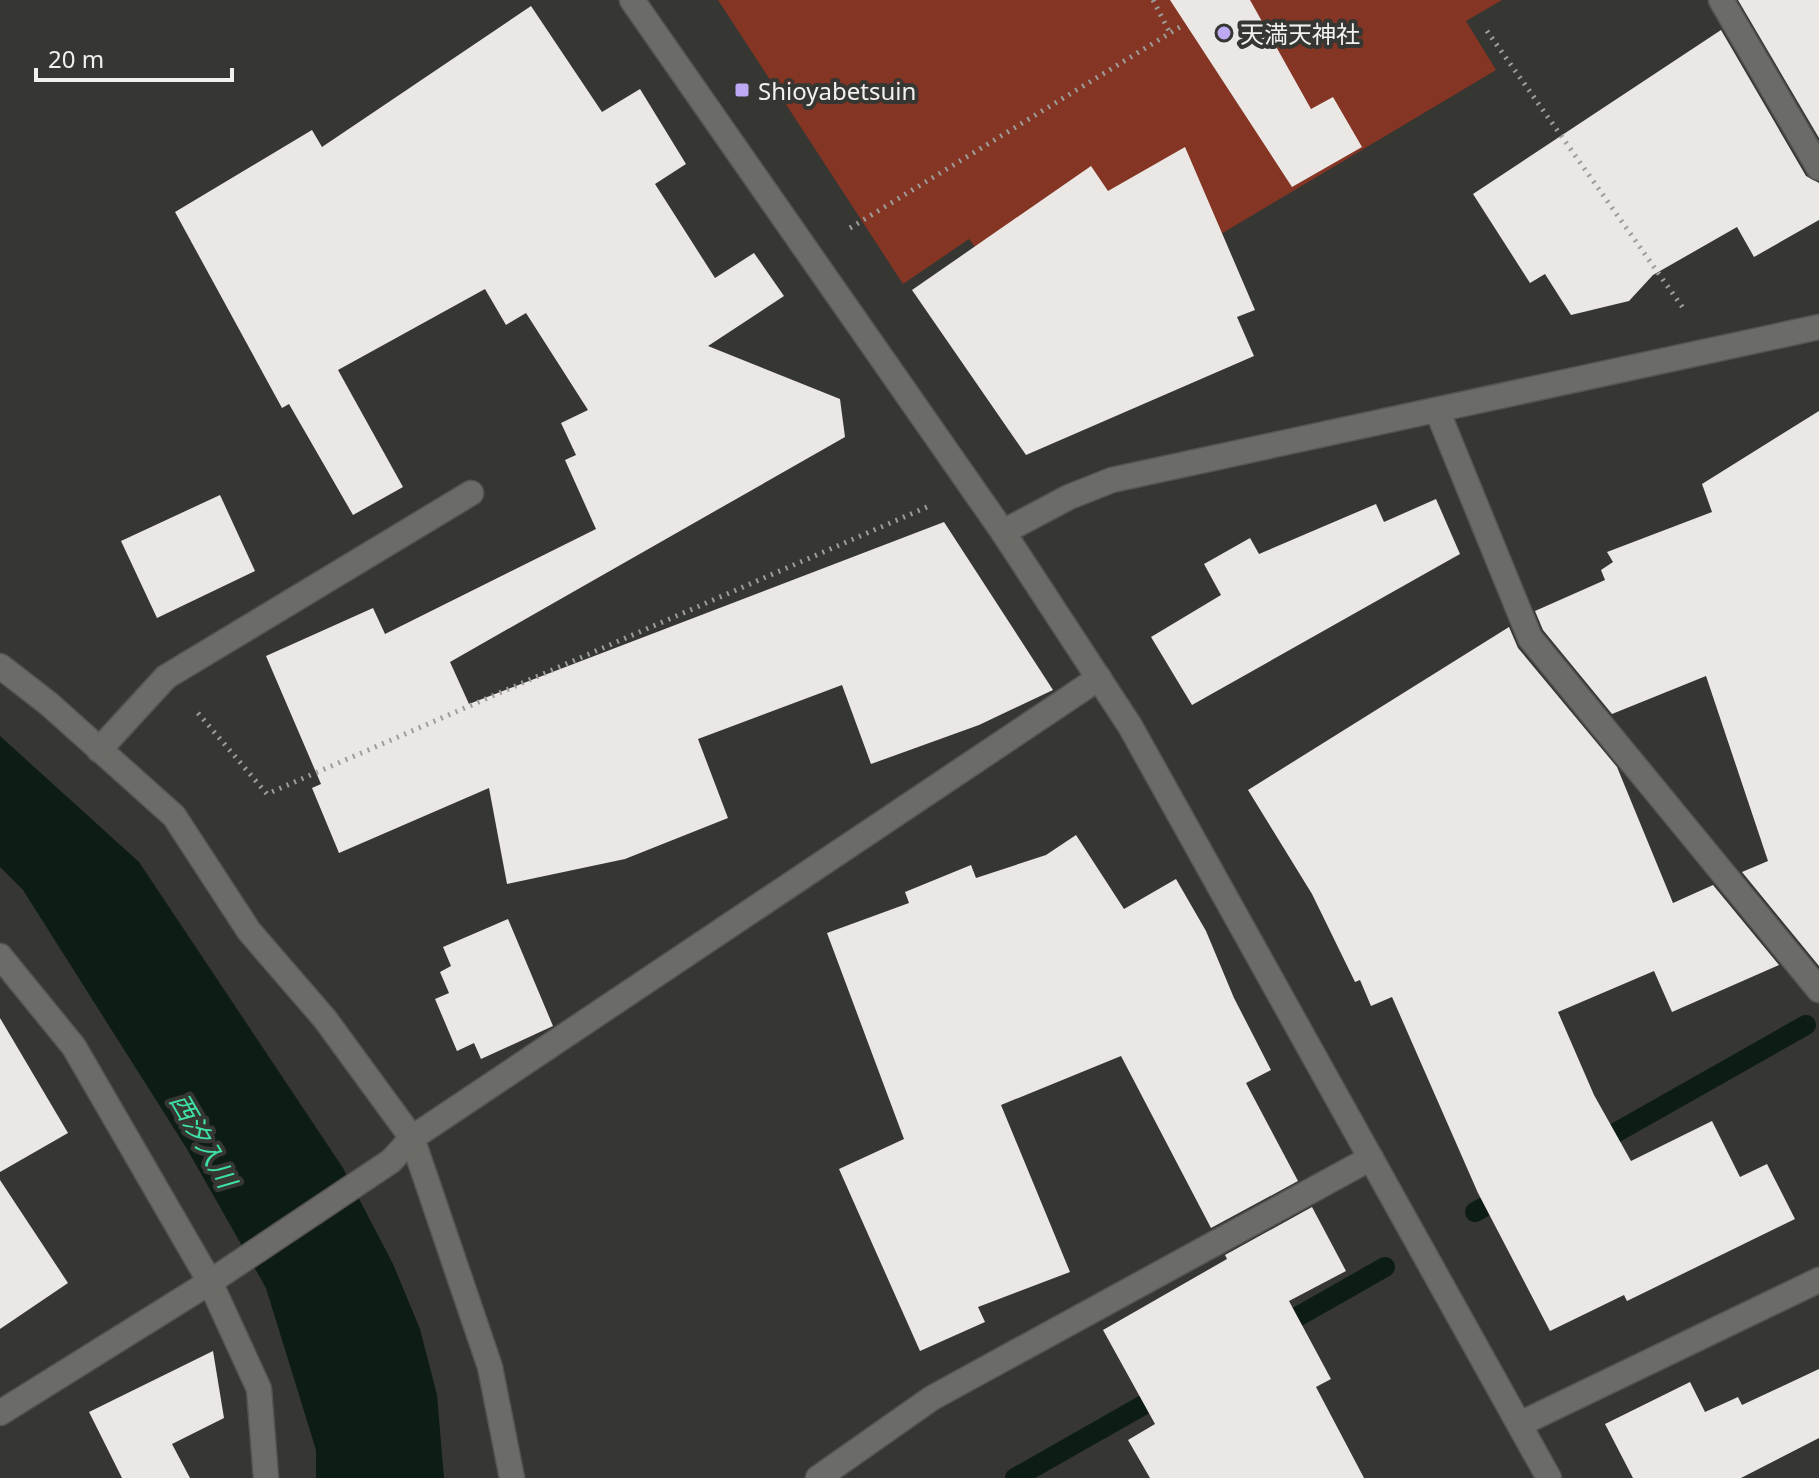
<svg xmlns="http://www.w3.org/2000/svg" width="1819" height="1478" font-family="'Noto Sans','Noto Sans JP',sans-serif">
	<rect width="100%" height="100%" fill="#363633"/>
	<polygon fill="#853523" points="718,0 1502,0 1466,21 1496,70 1221,234 1032,326 969,239 903,284"/>
	<polygon fill="#0d1d15" points="0,736 139,862 343,1168 393,1264 420,1329 437,1395 444,1478 316,1478 316,1450 266,1288 187,1149 23,890 0,867"/>
	<g fill="none" stroke-linecap="round" stroke-linejoin="round">
		<g stroke="#0d1d15" stroke-width="20">
			<polyline points="1594,1145 1806,1025"/>
			<polyline points="1475,1212 1507,1194"/>
			<polyline points="1276,1329 1385,1267"/>
			<polyline points="1015,1478 1168,1391"/>
		</g>
	</g>
	<g fill="#eae7e4">
		<polygon points="1170,0 1250,0 1311,109 1333,97 1362,147 1292,187"/>
		<polygon points="1738,0 1819,0 1819,138"/>
		<polygon points="531,6 602,112 640,89 686,164 655,184 715,278 754,253 784,296 708,346 840,399 845,437 450,662 469,704 944,522 1053,690 979,725 871,764 842,685 698,739 728,818 625,859 507,884 489,788 339,853 312,788 321,784 266,656 373,608 385,634 596,529 565,460 576,455 561,423 588,410 526,313 506,325 485,289 338,370 403,487 353,515 289,404 282,408 175,212 312,130 322,147"/>
		<polygon points="1721,30 1806,176 1819,183 1819,220 1754,257 1737,227 1653,275 1629,301 1571,315 1545,274 1530,283 1473,194"/>
		<polygon points="1185,147 1255,310 1237,317 1254,356 1026,455 912,290 1091,166 1108,191"/>
		<polygon points="1819,411 1819,966 1742,872 1768,861 1706,676 1612,714 1543,630 1535,611 1605,580 1601,570 1613,562 1607,552 1712,512 1702,484"/>
		<polygon points="220,495 255,571 157,618 121,541"/>
		<polygon points="1436,499 1460,554 1192,705 1151,637 1221,595 1204,564 1250,538 1259,554 1376,504 1384,522"/>
		<polygon points="1509,627 1518,648 1617,767 1673,903 1713,885 1779,965 1672,1012 1654,971 1558,1012 1594,1095 1631,1161 1712,1121 1740,1177 1767,1164 1795,1219 1627,1301 1624,1295 1550,1331 1478,1193 1392,997 1371,1006 1360,980 1355,982 1312,894 1248,790"/>
		<polygon points="1076,835 1124,909 1176,879 1206,931 1234,998 1271,1070 1246,1083 1298,1181 1211,1228 1121,1056 1001,1105 1070,1272 978,1307 985,1322 920,1351 839,1169 904,1139 827,933 909,903 905,892 971,865 976,878 1046,855"/>
		<polygon points="508,919 553,1026 481,1059 474,1043 457,1051 435,999 449,993 440,972 451,966 443,947"/>
		<polygon points="0,1018 68,1133 0,1172"/>
		<polygon points="0,1180 68,1283 0,1329"/>
		<polygon points="1312,1207 1346,1271 1289,1301 1331,1379 1316,1387 1364,1478 1150,1478 1128,1440 1155,1424 1103,1330 1227,1259 1225,1255"/>
		<polygon points="213,1351 224,1418 172,1444 190,1478 122,1478 89,1412"/>
		<polygon points="1819,1369 1819,1438 1741,1478 1633,1478 1605,1424 1690,1382 1705,1412 1738,1397 1742,1405"/>
	</g>
	<g fill="none" stroke-linecap="round" stroke-linejoin="round">
		<g stroke="#555452" stroke-width="27">
			<g id="minor">
				<polyline points="632,0 1003,532 1130,726 1549,1478"/>
				<polyline points="1721,0 1819,168"/>
				<polyline points="1437,410 1530,638 1819,990"/>
				<polyline points="1003,532 1069,497 1112,480 1819,327"/>
				<polyline points="0,666 49,704 174,816 249,931 325,1019 412,1138 490,1367 512,1478"/>
				<polyline points="99,750 166,677 471,493"/>
				<polyline points="0,956 74,1047 210,1282 259,1389 266,1478"/>
				<polyline points="0,1413 210,1282 391,1161 412,1138 1099,678"/>
				<polyline points="1520,1424 1819,1280"/>
				<polyline points="818,1478 932,1398 1371,1158"/>
			</g>
		</g>
		<g stroke="#9d9d9a" stroke-width="5" stroke-dasharray="2 6" stroke-linecap="butt">
			<polyline points="1153,0 1170,33"/>
			<polyline points="1487,31 1683,308"/>
			<polyline points="850,228 1180,27"/>
			<polyline points="198,713 267,794 927,507"/>
		</g>
		<use href="#minor" stroke="#6b6b67" stroke-width="24"/>
	</g>
	<g fill="#bea9f4" stroke="#363633" stroke-width="3">
		<circle cx="1224" cy="33" r="8"/>
		<rect x="734" y="82" width="16" height="16" rx="4"/>
	</g>
	<g text-anchor="middle" dominant-baseline="central" stroke-width="8" stroke-linejoin="round" paint-order="stroke">
		<g font-size="24" fill="#f2f1ef" stroke="#363633" text-anchor="start">
			<text x="1240" y="33">天満天神社</text>
			<text x="758" y="90">Shioyabetsuin</text>
		</g>
		<g font-size="26" font-style="italic" fill="#3ee2a5" stroke="#363633">
			<text transform="translate(204 1140) rotate(60)">西汐入川</text>
		</g>
	</g>
	<path d="M36 68v12h196v-12" fill="none" stroke="#f2f1ef" stroke-width="4"/>
	<text x="48" y="68" font-size="24" fill="#f2f1ef" stroke="#363633" stroke-width="6" paint-order="stroke">20 m</text>
</svg>
